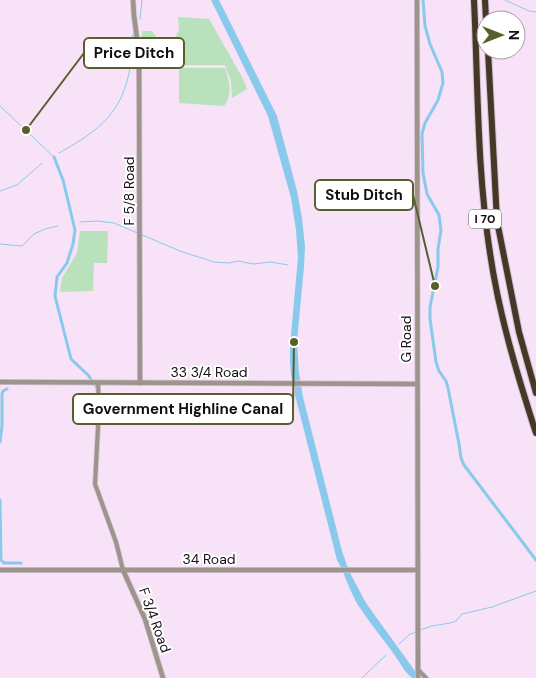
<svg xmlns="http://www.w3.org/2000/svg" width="536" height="678" font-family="'DM Sans',sans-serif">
	<rect width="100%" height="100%" fill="#f7e2f7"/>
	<g fill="#b9e1bc">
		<polygon points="178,17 209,19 242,77 247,89 232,98 231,81 225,65 142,65 142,31 152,31 157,38 166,40 175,39 179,29"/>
		<path d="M182,68H225C229,81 233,94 224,106L179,103V69Z"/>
		<polygon points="80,231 108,231 107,263 94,263 93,291 60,292 62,278 77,253"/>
	</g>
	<path fill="#89caec" d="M211,0H219L277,116L297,191L302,218L305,247L304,267L297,341L299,373L303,397L342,551L349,571L366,603L420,678H412L405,671C392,649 373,628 358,605C349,590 345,574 337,560L295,395V386L291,376L290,361V346L298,257L296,230L291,198L268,116Z"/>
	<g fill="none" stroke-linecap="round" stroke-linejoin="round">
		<g stroke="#89caec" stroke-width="1">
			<polyline points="505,0 529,11 536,12"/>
			<polyline points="140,19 142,0"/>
			<polyline points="0,106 54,157"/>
			<path d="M59,153C94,133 120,117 129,73C132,59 129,45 134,31"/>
			<polyline points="0,191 17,185 42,163"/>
			<polyline points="80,222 98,221 114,223 180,251 214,262 229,263 238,261 253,264 271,262 288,265"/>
			<polyline points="0,244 22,246 34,234 45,229 58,226"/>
			<polyline points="420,630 432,626 450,623 456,621 462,614 492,607 536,591"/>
			<polyline points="399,644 410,634 416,632"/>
			<polyline points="362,678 386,655"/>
		</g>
		<g stroke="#89caec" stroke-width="3">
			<polyline points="423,0 425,26 430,44 442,72 443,83 438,100 425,123 422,134 423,173 427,194 439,215 441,230 438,249 438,267 430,307 430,319 436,362 439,371 446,381 448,388 459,444 461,458 464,465 536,560"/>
			<polyline points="54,157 63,180 75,230 73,244 67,263 57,277 55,296 71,359 88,375 97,388"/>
			<polyline points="0,442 2,425 2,394 3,391 7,389"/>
			<polyline points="0,500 1,560 4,563 21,563"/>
		</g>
		<g stroke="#d3c0d3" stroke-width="5.5">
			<g id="minor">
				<polyline points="98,383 99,409 95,484 116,542 123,570"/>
				<polyline points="418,670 426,678"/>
			</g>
		</g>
		<g stroke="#d3c0d3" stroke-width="6">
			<g id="tertiary">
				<polyline points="133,0 134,16 139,54 140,383"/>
				<polyline points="417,0 418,678"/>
				<polyline points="0,382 417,384"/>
				<polyline points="0,570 417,570"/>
				<polyline points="123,570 145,619 163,678"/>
			</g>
		</g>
		<g stroke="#d3c0d3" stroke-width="8">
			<g id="motorway">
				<path d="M474,0C478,84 477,170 490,253C499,315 517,374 536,433"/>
				<polyline points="485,0 486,20"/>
				<polyline points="488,50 497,221 519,332 536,393"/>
			</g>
		</g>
		<use href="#minor" stroke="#9d958c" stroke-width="4"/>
		<use href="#tertiary" stroke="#9d958c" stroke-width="4.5"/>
		<use href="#motorway" stroke="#473726" stroke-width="6"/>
	</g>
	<g text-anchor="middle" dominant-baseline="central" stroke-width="4" stroke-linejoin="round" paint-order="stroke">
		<rect fill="#fff" stroke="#5a565a" stroke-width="1" x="469" y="209.5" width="32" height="19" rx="4"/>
		<g font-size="12" font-weight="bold" fill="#140d14">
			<text x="485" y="219">I 70</text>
		</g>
		<g font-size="14" fill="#140d14" stroke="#fff">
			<text transform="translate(129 191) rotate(-90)">F 5/8 Road</text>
			<text transform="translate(406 339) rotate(-90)">G Road</text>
			<text x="209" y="372">33 3/4 Road</text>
			<text x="209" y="559">34 Road</text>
			<text transform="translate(155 620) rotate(70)">F 3/4 Road</text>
		</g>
	</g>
	<path fill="none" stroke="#585e2c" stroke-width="2" d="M26 130L84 53M435 286L413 195M294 342L293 409"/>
	<g fill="#585e2c" stroke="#fff" stroke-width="2">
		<circle cx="26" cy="130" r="5"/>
		<circle cx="435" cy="286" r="5"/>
		<circle cx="294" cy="342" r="5"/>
	</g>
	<g fill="#fff" stroke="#585e2c" stroke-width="2">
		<rect x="84" y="38" width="100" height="30" rx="5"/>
		<rect x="315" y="180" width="98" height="30" rx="5"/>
		<rect x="73" y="394" width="220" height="30" rx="5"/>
	</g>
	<g font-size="15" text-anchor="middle" font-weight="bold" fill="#140d14">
		<text x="134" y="58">Price Ditch</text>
		<text x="364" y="200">Stub Ditch</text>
		<text x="183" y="414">Government Highline Canal</text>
	</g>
	<g transform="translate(501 35) rotate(90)"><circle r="24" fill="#ffffff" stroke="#a19ea1"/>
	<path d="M0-4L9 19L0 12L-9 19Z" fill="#585e2c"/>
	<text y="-8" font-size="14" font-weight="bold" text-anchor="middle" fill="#140d14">N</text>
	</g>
</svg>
